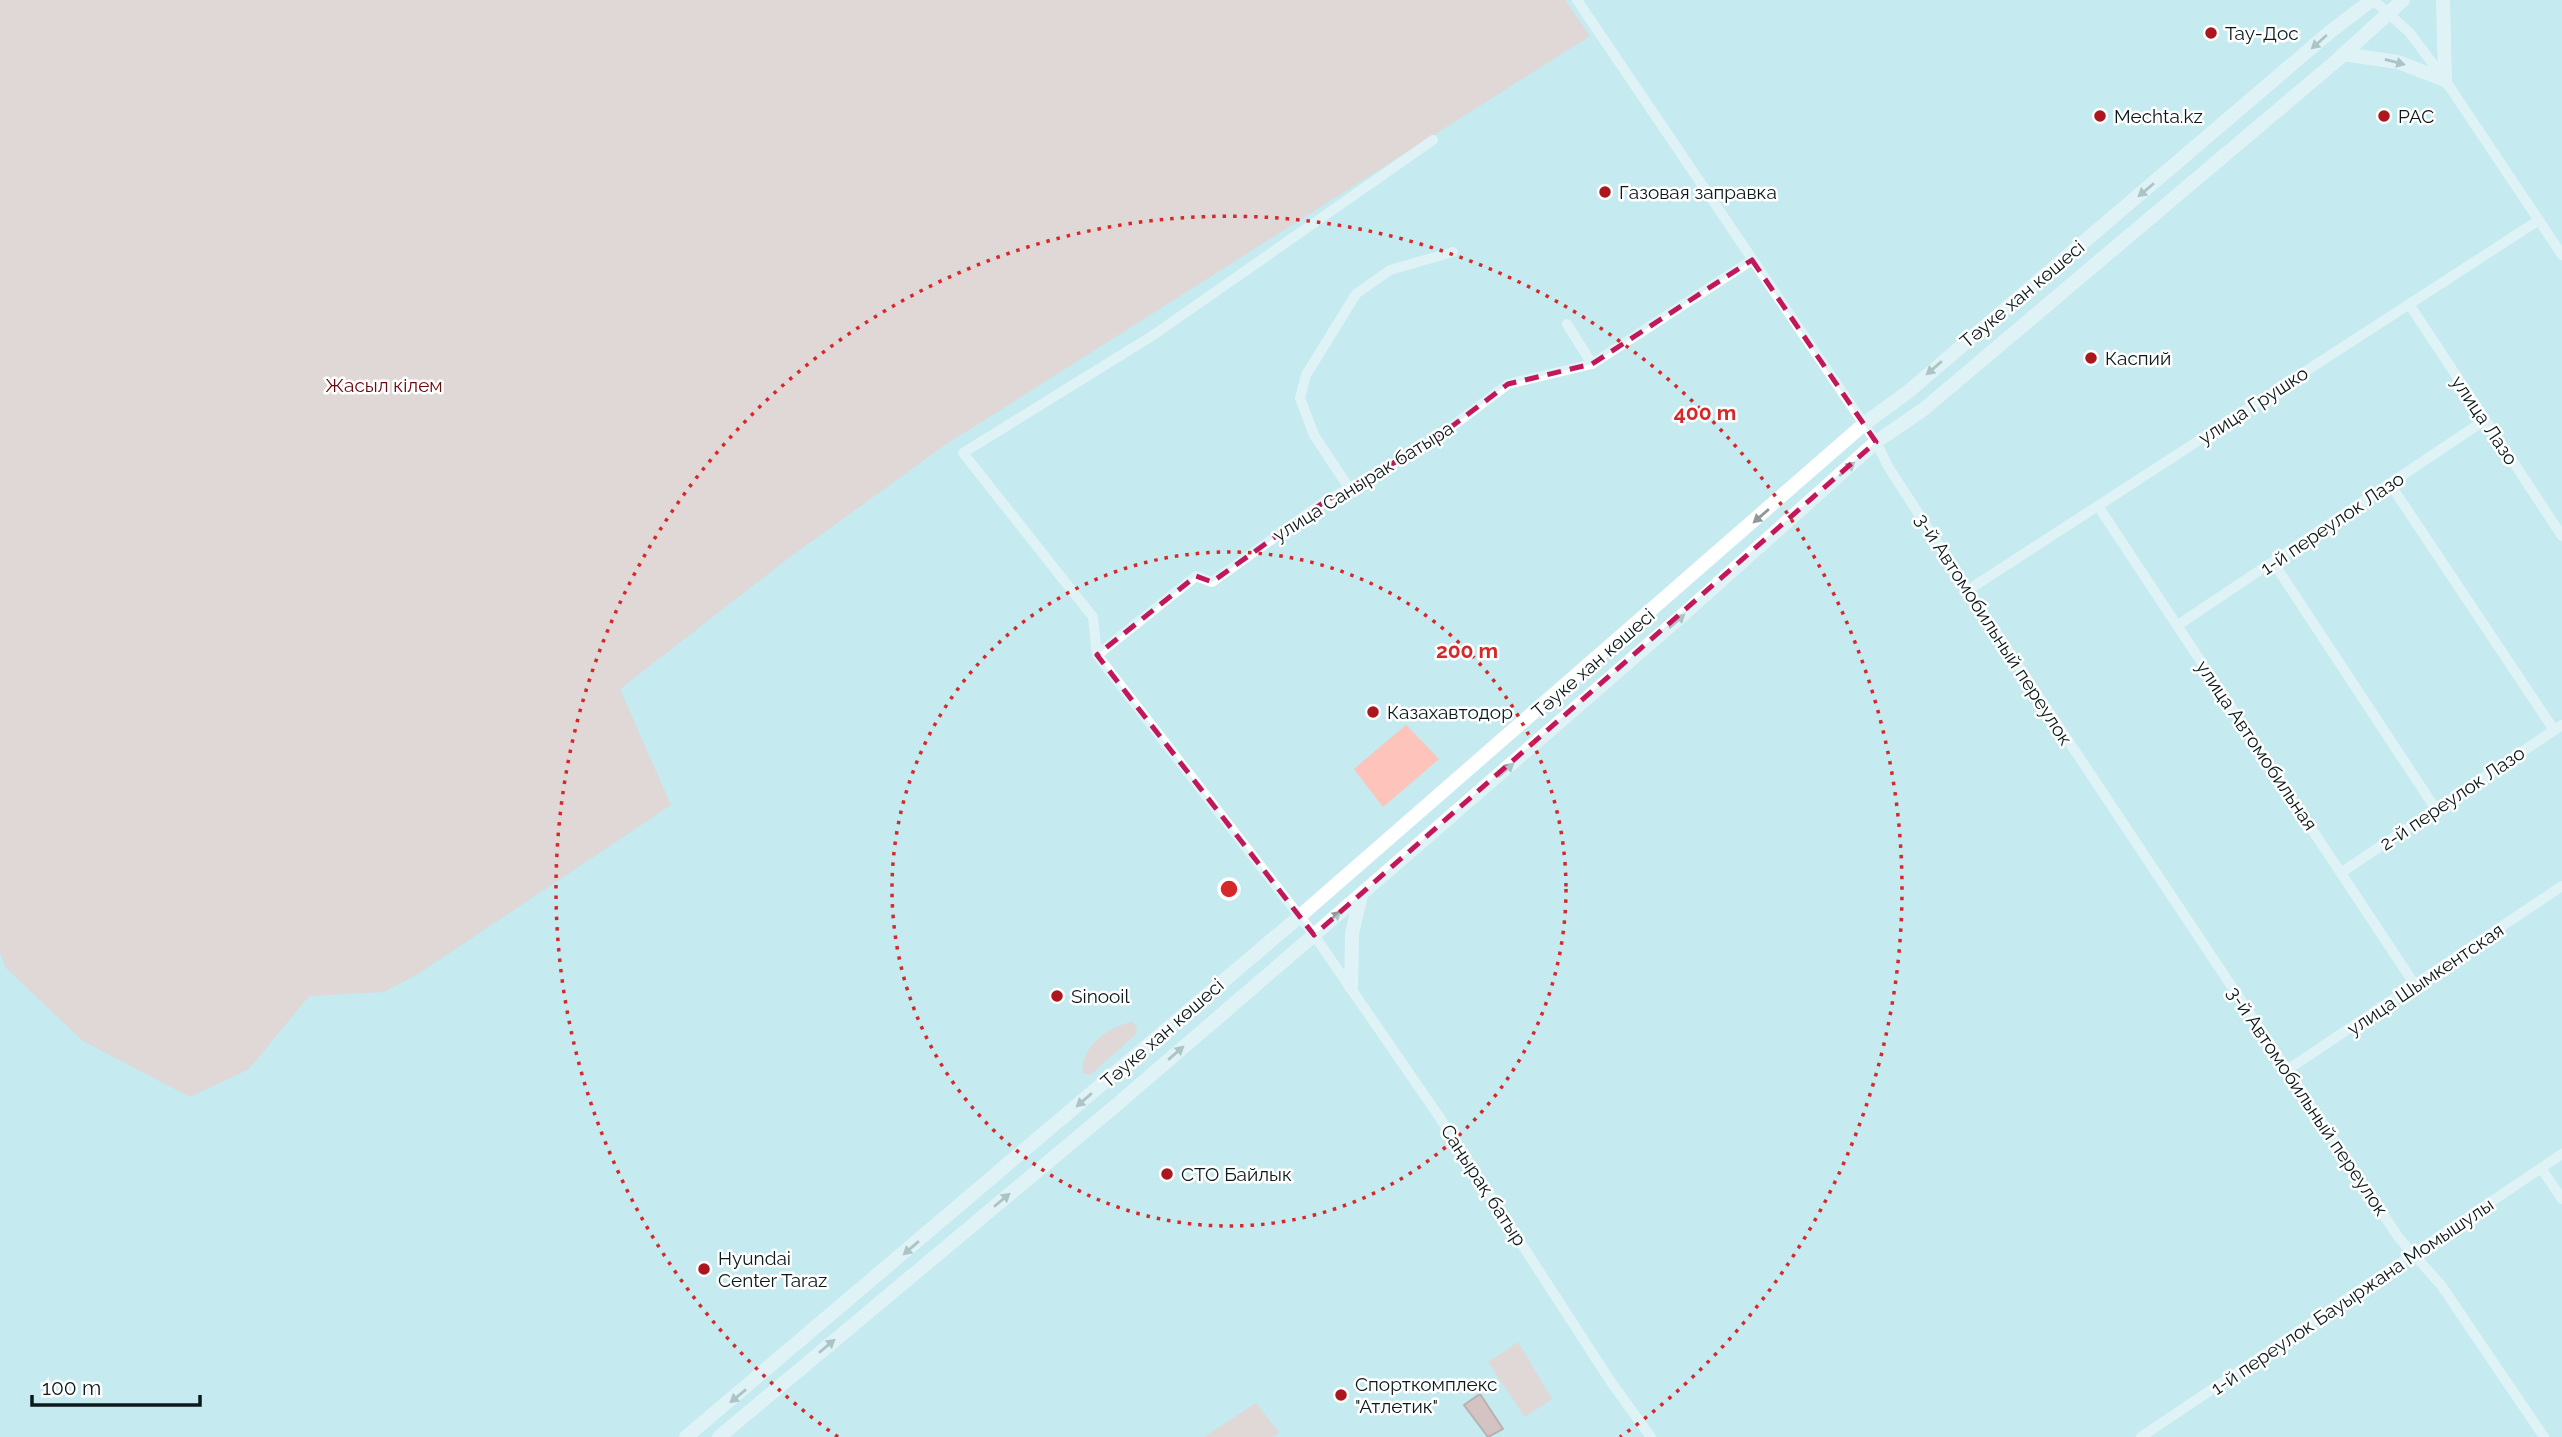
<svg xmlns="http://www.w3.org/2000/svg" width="2562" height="1437" font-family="Raleway,sans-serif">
	<rect width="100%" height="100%" fill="#c5eaef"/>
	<g fill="#fec3bb">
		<polygon points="0,0 1565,0 1590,36 945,445 786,560 620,689 671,805 418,974 384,992 309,996 249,1069 190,1097 83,1041 6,968 0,953"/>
		<polygon points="1406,725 1439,759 1383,807 1354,769"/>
		<path d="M1133,1022L1137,1029L1135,1035L1090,1075L1083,1073C1079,1048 1110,1025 1133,1022Z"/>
		<polygon points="1518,1342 1552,1399 1525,1417 1488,1362"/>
		<polygon points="1256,1403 1279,1433 1273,1437 1204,1437"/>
	</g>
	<polygon fill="#e7968d" stroke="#a5706b" stroke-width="2" points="1480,1394 1503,1429 1488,1437 1464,1405"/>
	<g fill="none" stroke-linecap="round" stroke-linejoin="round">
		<g stroke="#fff" stroke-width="10">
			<polyline points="1577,0 1876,442 1889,468 1968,590 2399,1238 2441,1285 2544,1437"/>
			<polyline points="2373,0 2409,32 2445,80 2562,255"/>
			<polyline points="1433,140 1152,336 963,453 1093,617 1097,655 1314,935 1438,1115 1611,1382 1651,1437"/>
			<polyline points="2409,304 2562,536"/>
			<polyline points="1567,324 1592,364"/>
			<polyline points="2390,484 2554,730"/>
			<polyline points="1349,488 1314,435 1300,398 1306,375 1356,294 1390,270 1453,252"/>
			<polyline points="2098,506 2415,985"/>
			<polyline points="2273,562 2435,808"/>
			<polyline points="1968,590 2539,220"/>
			<polyline points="2178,625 2485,420"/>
			<polyline points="1097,655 1196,576 1212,582 1324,502 1431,442 1508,384 1592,364 1752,260"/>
			<polyline points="2342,872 2562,725"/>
			<polyline points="2287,1070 2562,886"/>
			<polyline points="2541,1168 2562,1199"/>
			<polyline points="2141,1437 2562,1154"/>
		</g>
		<g stroke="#fff" stroke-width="14">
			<polyline points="2343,54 2398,62 2445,80 2443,0"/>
			<polyline points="1351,987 1352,934 1361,895"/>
			<polyline points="686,1437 1300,916 1864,424 1909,391 2331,31 2372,0"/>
			<polyline points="719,1437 1114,1107 1314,935 1685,613 1876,442 1924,409 2336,61 2403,0"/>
		</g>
	</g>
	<defs><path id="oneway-solid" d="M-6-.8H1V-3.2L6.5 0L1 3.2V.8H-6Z" transform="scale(1.75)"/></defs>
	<g fill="#919898">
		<use href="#oneway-solid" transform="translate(2319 42) rotate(138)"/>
		<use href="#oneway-solid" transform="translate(2395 62) rotate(15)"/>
		<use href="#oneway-solid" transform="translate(2146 190) rotate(140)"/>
		<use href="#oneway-solid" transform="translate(1934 368) rotate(139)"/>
		<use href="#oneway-solid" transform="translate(1847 469) rotate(-42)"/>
		<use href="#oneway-solid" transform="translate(1761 516) rotate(139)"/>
		<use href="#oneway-solid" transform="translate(1677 621) rotate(-41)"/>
		<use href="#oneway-solid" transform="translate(1506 770) rotate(-41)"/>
		<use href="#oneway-solid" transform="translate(1333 918) rotate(-41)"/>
		<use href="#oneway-solid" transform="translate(1176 1053) rotate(-41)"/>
		<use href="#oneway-solid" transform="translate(1084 1100) rotate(139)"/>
		<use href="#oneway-solid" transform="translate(1002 1200) rotate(-40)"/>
		<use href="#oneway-solid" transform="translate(911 1248) rotate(139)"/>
		<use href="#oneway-solid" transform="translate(827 1346) rotate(-40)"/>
		<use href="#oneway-solid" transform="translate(738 1396) rotate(141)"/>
	</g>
	<path d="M0 0H2562V1437H0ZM1752,260L1876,442L1314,935L1097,655L1196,576L1212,582L1324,502L1431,442L1508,384L1592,364Z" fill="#c5eaef" fill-opacity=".55" fill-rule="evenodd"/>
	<path fill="none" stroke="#c2185b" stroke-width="5" stroke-dasharray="14 9" stroke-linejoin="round" d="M1752,260L1876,442L1314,935L1097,655L1196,576L1212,582L1324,502L1431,442L1508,384L1592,364Z"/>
	<g fill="none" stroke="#d62828" stroke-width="3.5" stroke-dasharray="3.5 7">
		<circle cx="1229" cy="889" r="337"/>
		<path d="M838 1437A673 673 0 1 1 1620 1437"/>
	</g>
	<g fill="#ab171d" stroke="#fff" stroke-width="2.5">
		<circle cx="2211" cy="33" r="7"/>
		<circle cx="2100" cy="116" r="7"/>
		<circle cx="2384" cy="116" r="7"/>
		<circle cx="1605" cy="192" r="7"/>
		<circle cx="2091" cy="358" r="7"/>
		<circle cx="1373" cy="712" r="7"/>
		<circle cx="1057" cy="996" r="7"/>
		<circle cx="1167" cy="1174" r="7"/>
		<circle cx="704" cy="1269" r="7"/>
		<circle cx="1341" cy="1395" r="7"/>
	</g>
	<g text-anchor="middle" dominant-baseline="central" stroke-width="5" stroke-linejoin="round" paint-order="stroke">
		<g font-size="19" fill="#0b191b" stroke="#fff" text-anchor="start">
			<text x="2225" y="33">Тау-Дос</text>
			<text x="2114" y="116">Mechta.kz</text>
			<text x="2398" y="116">РАС</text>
			<text x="1619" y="192">Газовая заправка</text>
			<text x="2105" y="358">Каспий</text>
			<text x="1387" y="712">Казахавтодор</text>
			<text x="1071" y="996">Sinooil</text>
			<text x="1181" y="1174">СТО Байлык</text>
			<text x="718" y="1258">Hyundai<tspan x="718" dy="22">Center Taraz</tspan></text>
			<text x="1355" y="1384">Спорткомплекс<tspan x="1355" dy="22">"Атлетик"</tspan></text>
		</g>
		<g font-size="19" fill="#0b191b" stroke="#fff">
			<text transform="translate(2022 294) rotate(-40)">Тәуке хан көшесі</text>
			<text transform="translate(2253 405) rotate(-33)">улица Грушко</text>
			<text transform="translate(2485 420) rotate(56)">улица Лазо</text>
			<text transform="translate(1363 481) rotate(-32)">улица Санырак батыра</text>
			<text transform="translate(2332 523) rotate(-34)">1-й переулок Лазо</text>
			<text transform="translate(1994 629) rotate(57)">3-й Автомобильный переулок</text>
			<text transform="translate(1593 663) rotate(-41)">Тәуке хан көшесі</text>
			<text transform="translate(2257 745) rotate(56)">улица Автомобильная</text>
			<text transform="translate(2452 798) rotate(-34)">2-й переулок Лазо</text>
			<text transform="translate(2425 979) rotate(-34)">улица Шымкентская</text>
			<text transform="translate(1162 1033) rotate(-41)">Тәуке хан көшесі</text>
			<text transform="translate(2308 1101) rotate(56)">3-й Автомобильный переулок</text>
			<text transform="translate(1484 1185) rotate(57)">Саңырақ батыр</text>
			<text transform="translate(2352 1296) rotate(-34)">1-й переулок Бауыржана Момышулы</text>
		</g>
		<g font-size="19" fill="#6b080d" stroke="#fff">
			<text x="384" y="385">Жасыл кілем</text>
		</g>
	</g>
	<circle cx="1229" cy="889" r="10" fill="#d62828" stroke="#fff" stroke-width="3.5"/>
	<g font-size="21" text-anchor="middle" font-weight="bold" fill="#d62828" stroke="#fff" stroke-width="5" stroke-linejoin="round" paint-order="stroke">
		<text x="1705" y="420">400 m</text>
		<text x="1467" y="658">200 m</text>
	</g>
	<path d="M32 1395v10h168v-10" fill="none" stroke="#0b191b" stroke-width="3.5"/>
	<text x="42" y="1395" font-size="21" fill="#0b191b" stroke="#ffffff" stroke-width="5" paint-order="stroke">100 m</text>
</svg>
